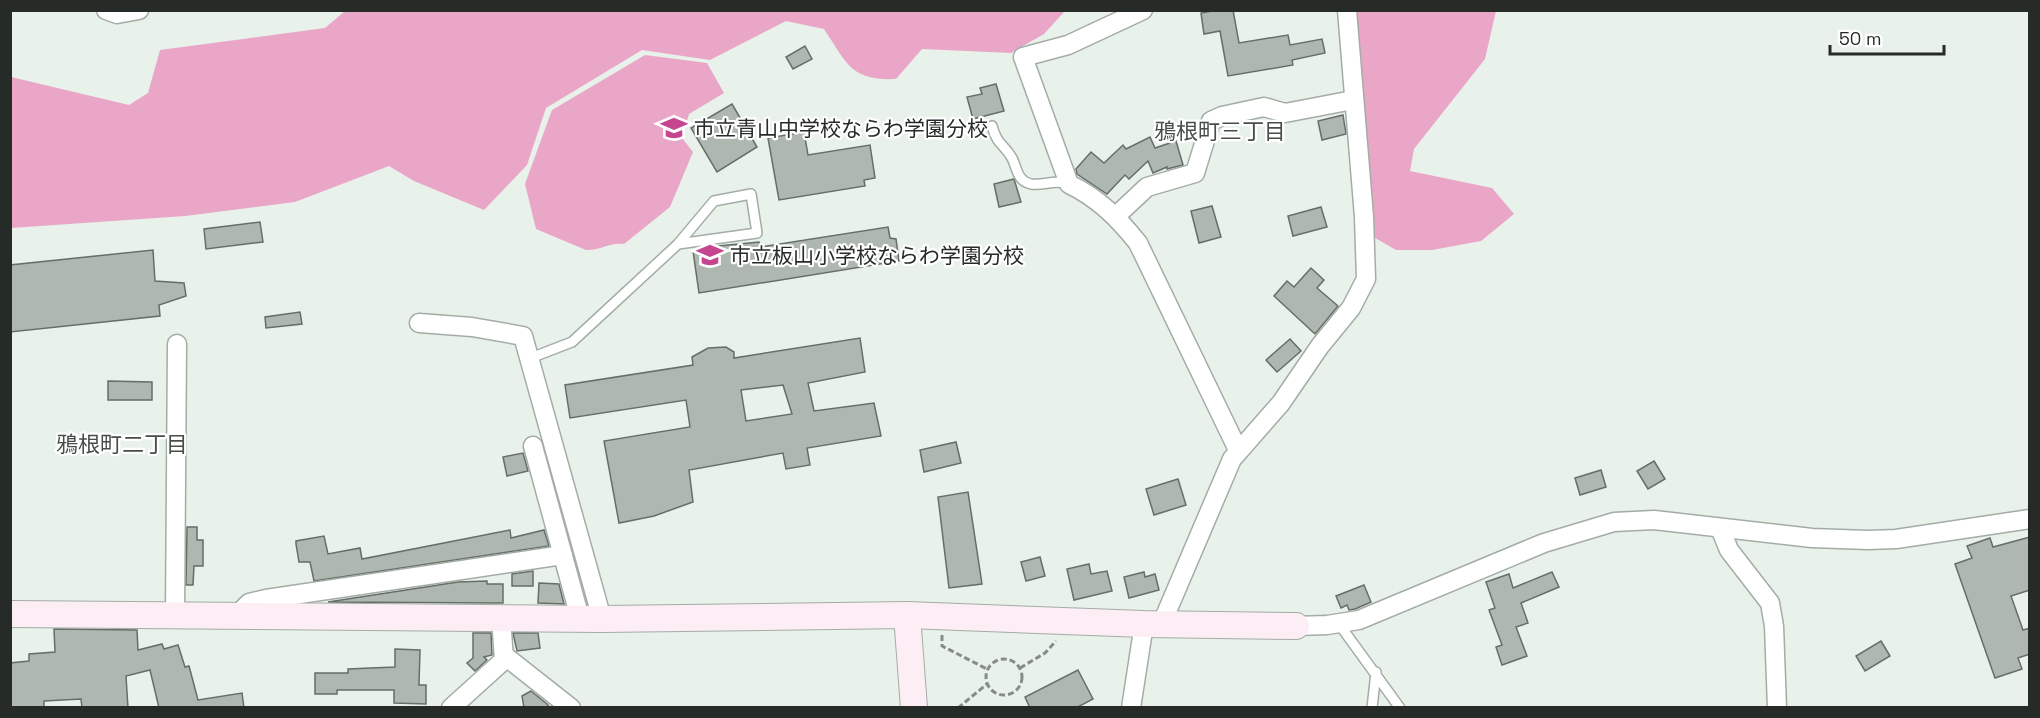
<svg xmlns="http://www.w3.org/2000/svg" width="2040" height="718" font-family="'Space Grotesk','Noto Sans JP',sans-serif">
	<rect width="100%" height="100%" fill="#e8f1ea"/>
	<g fill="#eaa6c7">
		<path d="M345,11L1064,10V12L1044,34L1011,53L922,49L896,79C850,81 847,63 824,29L786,21L710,60L642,50L546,108L527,165L484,210L414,181L389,166L295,202L185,216L11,228V77L129,105L148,93L160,50L325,28Z"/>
		<polygon points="1353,11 1496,11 1485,59 1414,149 1410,171 1492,188 1514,214 1481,241 1432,250 1396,250 1370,235"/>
		<path d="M645,55L707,63L724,93L689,114L682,138L693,152L670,207L624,244C609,242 600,251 586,250L536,229L525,184L552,110Z"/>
	</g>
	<g fill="#afb7b1" stroke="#666e68" stroke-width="1.5" fill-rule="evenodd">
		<polygon points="1218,10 1233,10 1239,43 1288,35 1290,45 1322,39 1325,53 1292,60 1293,65 1228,76 1220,31 1204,34 1201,13"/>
		<polygon points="805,46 812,59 793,69 786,57"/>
		<polygon points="996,84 1004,111 973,119 967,97 982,94 980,88"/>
		<polygon points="732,104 757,147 717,172 691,128"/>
		<polygon points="1343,115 1346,134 1322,140 1318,121"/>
		<polygon points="804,132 808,155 870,145 875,178 864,180 865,186 779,200 768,138"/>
		<polygon points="1150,137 1155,148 1176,141 1183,165 1167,169 1167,167 1153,173 1148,161 1129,179 1125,175 1107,194 1077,174 1076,169 1091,152 1104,163 1123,145 1126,149"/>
		<polygon points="1014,179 1021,202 999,207 994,184"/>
		<polygon points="1212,206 1221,237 1199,243 1191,211"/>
		<polygon points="1321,207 1327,227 1293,236 1288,216"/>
		<polygon points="260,222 263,242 206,249 204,229"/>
		<polygon points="888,227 890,238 896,239 899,261 699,293 693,251 708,249 708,247 759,242 760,247"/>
		<polygon points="153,250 155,281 184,283 186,296 159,305 160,316 10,332 10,265"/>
		<polygon points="1311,268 1324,280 1317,288 1338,306 1315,334 1274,296 1287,281 1294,287"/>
		<polygon points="300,312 302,324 266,328 265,317"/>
		<path d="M860,338L865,372L808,383L814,411L874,403L881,436L807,448L810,465L786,469L783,453L689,470L693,502L654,516L619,523L604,441L690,427L686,400L570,418L565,385L693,365L692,357L708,348L726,347L734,352V358ZM783,385L792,414L746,421L741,390Z"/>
		<polygon points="1290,339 1301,351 1277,372 1266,360"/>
		<polygon points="108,381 152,382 152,400 108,400"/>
		<polygon points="956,442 961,463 924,472 920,450"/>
		<polygon points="523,453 528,471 507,476 503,457"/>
		<polygon points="1654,461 1665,479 1648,489 1637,471"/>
		<polygon points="1601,470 1606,487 1580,495 1575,478"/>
		<polygon points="1178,479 1186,505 1154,515 1146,489"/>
		<polygon points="968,492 982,584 949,588 938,497"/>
		<polygon points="187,527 197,527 197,540 203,540 203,566 194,566 193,585 186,585"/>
		<polygon points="510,530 511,538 544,530 549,546 314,581 310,562 299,562 296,544 296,541 324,536 328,554 360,548 362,559"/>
		<polygon points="2030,537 2030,590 2011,596 2023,630 2030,628 2030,654 2018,658 2022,669 1995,678 1955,564 1972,558 1967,546 1990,538 1993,547"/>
		<polygon points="1040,557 1045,576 1026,581 1021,562"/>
		<polygon points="1089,564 1091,574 1107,571 1112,591 1074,600 1067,569"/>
		<polygon points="533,571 533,586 512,586 512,574"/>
		<polygon points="1144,572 1145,577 1155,574 1159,590 1129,598 1124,577"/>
		<polygon points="1552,572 1559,587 1521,603 1528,623 1516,627 1527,656 1502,665 1496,647 1502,645 1489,610 1495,608 1486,582 1509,574 1513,588"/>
		<polygon points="487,581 487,584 503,584 503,603 328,602 458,582"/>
		<polygon points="539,583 559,584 564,604 538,603"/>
		<polygon points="1364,585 1371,602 1355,609 1349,610 1347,605 1341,608 1336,596"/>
		<polygon points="54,629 137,630 138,650 162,644 164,649 178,645 185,667 189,666 198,700 242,693 244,708 159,708 150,670 126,676 128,708 82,708 81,699 44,701 44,708 10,708 10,663 29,661 29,654 55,652"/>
		<polygon points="473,633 491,633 492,655 484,657 487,660 475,671 467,663 473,658"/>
		<polygon points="513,633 538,633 540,648 517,651"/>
		<polygon points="1881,641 1890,656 1865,671 1856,656"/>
		<polygon points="395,649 420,650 419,685 426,685 426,704 394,703 394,690 337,690 337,694 315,694 315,673 348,673 348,669 395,667"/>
		<polygon points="1078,670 1093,699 1076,708 1030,708 1025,697"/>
		<polygon points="531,691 547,704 550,708 524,708 522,696"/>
	</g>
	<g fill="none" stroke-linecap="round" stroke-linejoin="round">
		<g stroke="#a4aca6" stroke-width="12">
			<g id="lane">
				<path d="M992,126C997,145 1004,144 1012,158C1017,168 1017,181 1031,184C1045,186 1053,179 1069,184"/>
				<polyline points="528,359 572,342 678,244 714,201 751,194 757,233 678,244"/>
				<polyline points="1339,624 1400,708"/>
				<polyline points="1372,708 1376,672"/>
			</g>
		</g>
		<g stroke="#a4aca6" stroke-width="21">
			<g id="street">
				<polyline points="106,10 117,14 139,10"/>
				<path d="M1143,10L1068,45L1023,57L1069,184C1098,198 1118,218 1138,243L1238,450"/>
				<polyline points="1116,216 1147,187 1195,173 1211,121 1222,116 1264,107 1285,113 1353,100"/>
				<polyline points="419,323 472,327 523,336 602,619"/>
				<polyline points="533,446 580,618"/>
				<polyline points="1720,528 1729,550 1770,603 1774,626 1777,708"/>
				<polyline points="175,616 177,344"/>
				<polyline points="236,616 249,603 266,599 563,555"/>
				<polyline points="1162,623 1232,459 1281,403 1320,346 1351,308 1366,279 1364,217 1347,10"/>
				<polyline points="1296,626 1327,625 1359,620 1544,543 1614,522 1654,520 1812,538 1868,540 1896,539 2030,519"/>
				<polyline points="505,656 571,708"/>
				<polyline points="451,708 504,660 501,618"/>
				<polyline points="1131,708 1144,624"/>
			</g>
		</g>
		<g stroke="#a4aca6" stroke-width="28">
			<g id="secondary">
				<polyline points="10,614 602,619 907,615 1144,624 1296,626"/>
				<polyline points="907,615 914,708"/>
			</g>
		</g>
		<g stroke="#868c87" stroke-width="3" stroke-dasharray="6 3" stroke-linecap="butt">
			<polyline points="942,635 942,646 987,669"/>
			<circle cx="1004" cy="677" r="18"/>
			<polyline points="1020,668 1045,653 1056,641"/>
			<polyline points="958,708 987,684"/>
		</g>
		<use href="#lane" stroke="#fff" stroke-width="9"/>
		<use href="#street" stroke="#fff" stroke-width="18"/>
		<use href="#secondary" stroke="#fceef4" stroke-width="26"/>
	</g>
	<defs>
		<g id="school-bare" transform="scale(2.07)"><path d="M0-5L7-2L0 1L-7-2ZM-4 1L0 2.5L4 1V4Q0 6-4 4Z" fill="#c6458f" stroke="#fff" stroke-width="2.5" paint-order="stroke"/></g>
	</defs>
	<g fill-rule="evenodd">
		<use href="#school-bare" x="674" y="128"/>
		<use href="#school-bare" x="710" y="255"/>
	</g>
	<g text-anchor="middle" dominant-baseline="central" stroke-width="4.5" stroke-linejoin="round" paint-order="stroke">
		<g font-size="21" fill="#272b28" stroke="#fff" text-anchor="start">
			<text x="694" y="128">市立青山中学校ならわ学園分校</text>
			<text x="730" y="255">市立板山小学校ならわ学園分校</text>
		</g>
		<g font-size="22" fill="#474e49" stroke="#fff">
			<text x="1220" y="131">鴉根町三丁目</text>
			<text x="122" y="444">鴉根町二丁目</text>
		</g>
	</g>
	<rect width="2040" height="718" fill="none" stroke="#272b28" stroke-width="24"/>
	<path d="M1830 45v9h114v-9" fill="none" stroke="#272b28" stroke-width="3"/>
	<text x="1839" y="45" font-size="18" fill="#272b28" stroke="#ffffff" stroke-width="4.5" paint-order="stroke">50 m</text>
</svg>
